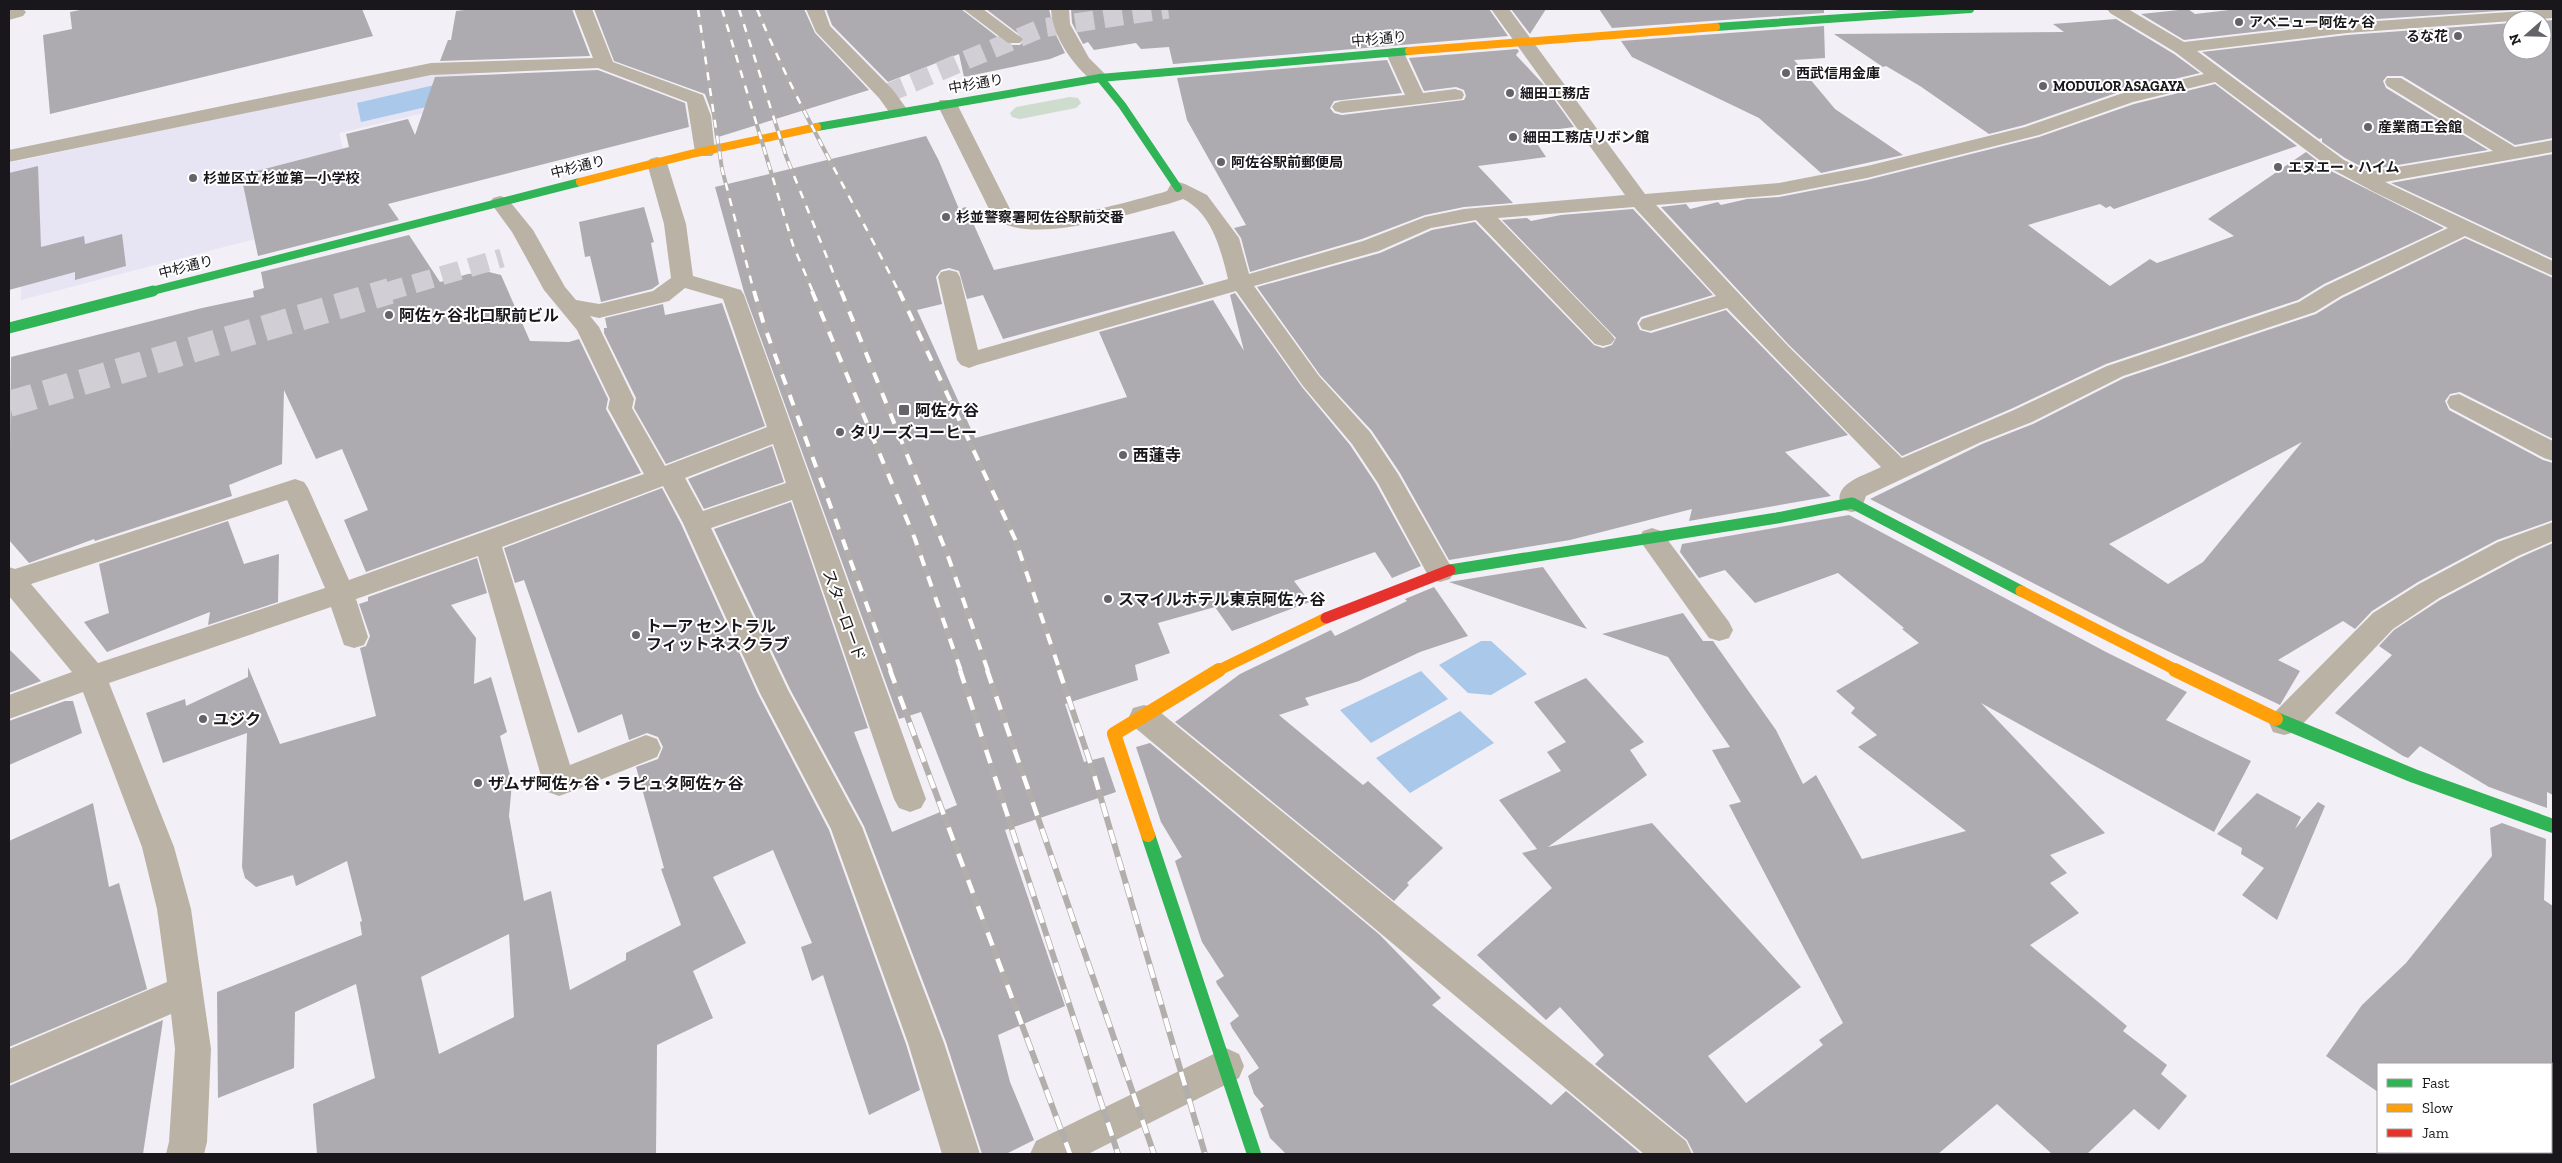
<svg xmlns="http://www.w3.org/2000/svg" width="2562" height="1163" font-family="'Zilla Slab','Noto Sans JP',serif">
	<rect width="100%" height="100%" fill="#f2eff6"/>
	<polygon fill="#e7e4f3" points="427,73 491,75 489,98 339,133 358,212 21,300 21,281 9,284 9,163"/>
	<polygon fill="#cedccd" points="1070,97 1078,98 1081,103 1076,108 1020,119 1012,117 1010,113 1016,107"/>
	<g fill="#a9c8ea">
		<polygon points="469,77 474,96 361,122 357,103"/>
		<polygon points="1481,641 1491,641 1527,674 1491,695 1468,693 1439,665"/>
		<polygon points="1421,671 1448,699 1371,743 1340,710"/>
		<polygon points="1460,711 1494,743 1410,793 1376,758"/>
	</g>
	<g fill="#adabb0" fill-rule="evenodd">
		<polygon points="85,9 362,9 373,36 50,114 43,35 72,29 70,12"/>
		<polygon points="473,9 572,9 590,56 440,61 448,40 451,40 456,11"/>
		<polygon points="594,9 804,9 815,33 869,90 715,138 713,116 705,94 614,61"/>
		<polygon points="826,9 961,9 1008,45 1020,45 1025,39 986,9 1049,9 1054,31 1065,53 1050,59 964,77 959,54 888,82 832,25"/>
		<polygon points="1071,9 1489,9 1508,36 1173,64 1169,47 1141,49 1136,43 1094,50 1088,42 1083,44 1072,23"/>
		<polygon points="1511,9 1546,9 1530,34"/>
		<polygon points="1599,9 1824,9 1824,13 1612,28"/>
		<polygon points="2188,9 2195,14 2238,9 2529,9 2347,21 2184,40 2141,14"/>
		<polygon points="2116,19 2174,54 2200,73 2119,92 2024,125 1989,134 1920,86 1886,66 1883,67 1834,34 2064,32 2053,24"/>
		<polygon points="2553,20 2553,138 2515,145 2402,76 2387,76 2383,81 2386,88 2488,150 2368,170 2345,158 2322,142 2322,138 2319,139 2202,52 2347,35 2512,23 2512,50 2542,50 2542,21"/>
		<polygon points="1824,26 1825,58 1794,60 1835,109 1903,155 1821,173 1759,118 1632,57 1621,41"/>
		<polygon points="1517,49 1519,51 1516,55 1543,84 1574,127 1530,133 1546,157 1478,166 1513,203 1464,207 1425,215 1362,239 1250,272 1241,238 1234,228 1246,225 1187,120 1177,78 1387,60 1402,93 1334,101 1330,108 1334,113 1342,115 1464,100 1466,96 1464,90 1456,87 1424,91 1409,58"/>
		<polygon points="598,70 685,103 689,127 388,204 399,220 258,256 241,175 349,147 346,134 408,119 415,135 435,77"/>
		<polygon points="2215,84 2297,146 2114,209 2110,206 2106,208 2100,204 2028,225 2110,286 2150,259 2157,263 2234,236 2208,219 2306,152 2329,170 2444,228 2324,284 2298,300 2106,364 2013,408 1902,456 1789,345 1661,207 1686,204 1690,209 1718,202 1721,205 1747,199 1779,197 1867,180 2039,137 2134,104"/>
		<polygon points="926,136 939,161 959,209 966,207 994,270 1174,231 1204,284 1003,339 983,295 967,299 959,271 949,268 941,270 936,277 942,304 917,310 975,438 1127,397 1099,332 1213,300 1244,351 1230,295 1235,293 1302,387 1350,445 1376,484 1421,566 1392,578 1375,552 1294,581 1310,602 1232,631 1215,607 1158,623 1170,653 1135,665 1138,680 1065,704 1084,762 1104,757 1116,792 1005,830 1065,1006 998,1035 1010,1082 1034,1140 1006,1154 982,1154 946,1042 864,826 790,689 714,529 791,502 868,728 854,732 892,832 957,805 921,712 899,719 744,292 715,187"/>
		<polygon points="2553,154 2553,259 2391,183"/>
		<polygon points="38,166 41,247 84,236 85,244 122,234 126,266 75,280 75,272 9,290 9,173"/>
		<polygon points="644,207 654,242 651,243 659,284 652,289 601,302 590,256 585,257 579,222"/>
		<polygon points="1633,209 1713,295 1641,317 1637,323 1640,330 1651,333 1726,310 1848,435 1785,452 1831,496 1689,521 1692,509 1570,540 1449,560 1400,473 1372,431 1320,375 1257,287 1380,253 1432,230 1475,222 1594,345 1603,348 1612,345 1616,338 1502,220 1527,218 1531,221 1561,215"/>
		<polygon points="409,235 440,282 468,274 489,272 501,275 530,341 569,342 579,339 608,399 606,409 641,473 366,572 344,520 368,510 342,449 316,459 284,390 282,464 229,485 232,496 95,541 94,539 29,563 9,540 11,357 202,308 254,297 253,291 264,288 261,272"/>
		<path d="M2465,238L2553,278V439L2460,392L2450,394L2445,401L2449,410L2543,460L2553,463V520L2497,540L2418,582L2372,611L2355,629L2343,621L2278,660L2300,671L2280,705L2128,632L1870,499L1982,444L2033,424L2124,378L2316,314L2342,298ZM2302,442L2203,562L2168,584L2109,544Z"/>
		<polygon points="722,303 765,426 666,464 634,408 636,398 604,333 604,328 607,328 605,318 663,304 665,315"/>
		<polygon points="772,446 784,482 704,509 688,479"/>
		<path d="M662,488L681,524L758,694L829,830L906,1044L920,1090L869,1115L823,975L812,981L801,947L812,943L773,850L713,877L746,943L693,971L713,1018L657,1045L656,1154H317L313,1104L375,1078L356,984L295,1012L294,1068L218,1098L217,992L362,935L360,922L362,921L347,861L296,886L293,875L256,887L245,878L242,867L247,733L163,763L146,713L185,699L186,706L248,677V667L280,744L376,716L360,648L366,646L370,636L359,604L368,601V597L477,558L487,593L451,605L476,638L474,684L491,677L507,732L500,736L512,783L509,816L524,901L551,891L570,990L626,960V953L681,925L661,869L664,868L636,767L658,759L663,747L658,737L647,733L629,740L622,714L578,733L524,580L515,583L504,548ZM509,934L514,1017L439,1054L421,977Z"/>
		<polygon points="1849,515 2106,652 2187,692 2166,720 2251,761 2214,832 1981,703 2105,833 2050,855 2067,873 2050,883 2079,913 2030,945 2127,1026 2123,1031 2167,1065 2161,1074 2187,1096 2159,1130 2134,1109 2087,1154 2052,1154 1997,1104 1938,1154 1694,1154 1687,1140 1595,1064 1604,1055 1560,1007 1546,1020 1477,955 1552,888 1522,853 1537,849 1499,800 1561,771 1547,752 1566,742 1534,702 1586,678 1644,742 1630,750 1647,775 1548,847 1652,823 1801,987 1708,1056 1746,1103 1823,1045 1819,1040 1843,1023 1729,805 1741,802 1712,750 1730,747 1668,657 1602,634 1683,613 1703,641 1713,641 1776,730 1803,784 1816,775 1862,859 1966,831 1858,747 1877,735 1851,713 1855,708 1836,691 1919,643 1902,629 1904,628 1838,573 1755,603 1725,570 1699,578 1680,552 1682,544"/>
		<polygon points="228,521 244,564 279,554 278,602 208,625 210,612 107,652 84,622 109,613 99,564"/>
		<polygon points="2553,543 2553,795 2547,792 2547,808 2489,787 2420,746 2408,758 2403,756 2335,713 2392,655 2379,646 2394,630 2440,600 2519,558"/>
		<polygon points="1543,567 1587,629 1449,582"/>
		<polygon points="1434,587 1468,636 1420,652 1359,681 1305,698 1309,705 1279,715 1363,785 1368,781 1443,848 1407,883 1409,885 1394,901 1175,722 1240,674 1331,630 1335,636 1407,601 1405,599"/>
		<polygon points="9,649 41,681 9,693"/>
		<polygon points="65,701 73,701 82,733 9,765 9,721"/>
		<polygon points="1150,743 1380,935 1441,998 1432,1005 1551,1105 1566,1091 1641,1154 1286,1154 1270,1138 1260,1109 1264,1106 1254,1094 1248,1076 1259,1068 1232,1028 1230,1023 1239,1016 1217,984 1216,981 1224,976 1202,942 1175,861 1182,857 1161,822 1136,747"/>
		<polygon points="2257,793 2301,817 2295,829 2318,802 2325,806 2277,920 2242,895 2264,868 2241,854 2242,848 2217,834"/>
		<polygon points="93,803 109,887 119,883 147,989 9,1047 9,841"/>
		<polygon points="2502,823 2546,839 2544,900 2553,906 2553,1064 2378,1064 2378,1092 2326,1056 2362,1005 2406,963 2492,856 2490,828"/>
		<polygon points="163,1020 143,1154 9,1154 9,1086"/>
	</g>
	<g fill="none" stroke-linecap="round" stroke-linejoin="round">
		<g stroke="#d1cfd5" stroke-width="19" stroke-dasharray="19 10" stroke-linecap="butt">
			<polyline points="886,94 1042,28 1168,9"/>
			<polyline points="386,292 502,258"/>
		</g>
		<polyline stroke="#d1cfd5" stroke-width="26" stroke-dasharray="26 12" stroke-linecap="butt" points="9,404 390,291"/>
		<g fill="#b9b2a5" fill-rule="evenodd">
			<polygon points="9,9 23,9 26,12 23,16 9,20"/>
			<polygon points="574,9 592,9 613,62 703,95 711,116 715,152 712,156 698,156 695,152 687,102 598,68 431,75 9,162 9,150 431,63 593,58"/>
			<polygon points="806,9 824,9 830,26 893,90 909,112 906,116 892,116 879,98 816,32"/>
			<polygon points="963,9 983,9 1023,39 1020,43 1008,43"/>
			<path d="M1051,9H1069L1070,24L1089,58L1109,78L1107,82H1093C1072,63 1053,38 1051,9Z"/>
			<path d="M1491,9H1509L1645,194L1779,183L1867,166L2025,127L2120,94L2204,74L2175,52L2110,13L2107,9H2128L2184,42L2347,23L2553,9V18L2347,33L2197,51L2344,160L2368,172L2493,151L2387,86L2385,82L2387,78H2401L2515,147L2553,140V152L2385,182L2553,261V276L2465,236L2341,296L2315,312L2123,376L2032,422L1981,442L1866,496L1861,510L1852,512L1843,510C1828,484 1864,476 1881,467L1727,308L1650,331L1642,329L1639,324L1642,319L1716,296L1634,207L1498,218L1611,334L1615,339L1611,344L1603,346L1595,344L1476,220L1431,228L1379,251L1254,286L1319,376L1370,432L1398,474L1454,572L1450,579L1440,582L1430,579L1378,483L1352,444L1303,386L1236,291L977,365L969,368L961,365L957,360L938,277L941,272L949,270L957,272L960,277L978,350L1228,279C1221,250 1212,213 1183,199L1168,204C1130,213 1017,251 991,213L937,104L940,100H954L957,104L1010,209C1041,230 1124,202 1161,193L1167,191L1171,184L1178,182L1185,184L1207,195L1239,238L1249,274L1363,241L1425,217L1464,209L1625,195ZM2215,82L2330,168L2374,192L2448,228L2325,286L2299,302L2107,366L2014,410L1902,458L1788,346L1656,205L1779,195L1867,178L2039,135L2133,102Z"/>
			<polygon points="1395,48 1401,49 1404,53 1423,93 1455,89 1462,91 1464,95 1462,99 1342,113 1335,111 1332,107 1335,103 1342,101 1405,95 1386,53 1389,49"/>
			<path d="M657,157L664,159L667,163L686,224L693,276L741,290L744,295L926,799L921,808L910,812L899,808L894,799L792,500L711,528L788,690L862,827L944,1043L980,1154H942L908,1043L831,829L760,693L683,523L663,486L502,547L570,765L646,735L657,739L661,748L657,757L570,792L559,796L548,792L543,783L478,556L356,599L368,637L364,645L354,648L344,645L331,607L109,683L174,847L191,909L211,1049L207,1142L204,1154H166L169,1142L175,1049L171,1014L9,1084V1049L167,982L157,909L142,847L83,692L9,719V695L72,672L9,596V567L15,569L295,479L304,482L308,488L349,580L644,474L608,408L610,399L577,330L544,290L512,232L490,202L493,198L500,196L507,198L533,230L565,287L576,300L599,304L653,291L671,278L664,224L647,163L650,159ZM685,288L723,299L767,427L665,466L632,408L634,399L599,327L590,316L599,318L669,301ZM773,444L786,483L703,511L685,478ZM287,500L325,588L98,663L31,584Z"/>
			<polygon points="2459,394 2553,441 2553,461 2544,458 2450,408 2447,402 2450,396"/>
			<polygon points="2553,522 2553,541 2518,556 2439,598 2393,629 2295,732 2284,735 2273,732 2269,723 2273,714 2373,613 2419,584 2498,542"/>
			<polygon points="1652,528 1661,531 1729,622 1733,630 1729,638 1719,641 1709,638 1643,545 1639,538 1643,531"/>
			<polygon points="1144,705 1155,708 1686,1141 1692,1154 1644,1154 1133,726 1129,717 1133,708"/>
			<polygon points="1226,1048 1239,1054 1244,1066 1239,1078 1088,1154 1030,1154 1036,1141"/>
		</g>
		<g stroke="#30b455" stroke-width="8">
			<polyline points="1716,27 1970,9"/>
			<polyline points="1100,78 1122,105 1178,188"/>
			<polyline points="817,127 1100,78 1409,51"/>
			<polyline points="148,292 580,182"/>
		</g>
		<g stroke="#30b455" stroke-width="11">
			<polyline points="9,328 153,291"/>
			<polyline points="1450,570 1777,518 1852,503 2021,591"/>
		</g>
		<g stroke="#30b455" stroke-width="14">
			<polyline points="2276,719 2414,776 2553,826"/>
			<polyline points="1148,835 1254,1154"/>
		</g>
		<g stroke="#ff9f0a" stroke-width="8">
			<polyline points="1409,51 1716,27"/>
			<polyline points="580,182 691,154 817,127"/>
		</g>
		<g stroke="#ff9f0a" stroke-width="11">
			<polyline points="2021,591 2178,671"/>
			<polyline points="1217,671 1326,618"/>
		</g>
		<g stroke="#ff9f0a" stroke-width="14">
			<polyline points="2175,670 2276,719"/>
			<polyline points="1148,835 1114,734 1219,670"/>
		</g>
		<polyline stroke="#e5322d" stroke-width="11" points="1326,618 1450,570"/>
		<g stroke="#b2aeab" stroke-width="4">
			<g id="rail-far2">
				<polyline points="698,9 722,169 754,292"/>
				<polyline points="722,9 793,245 813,292"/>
				<polyline points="739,9 786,156 841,292"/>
				<path d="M757,9C797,107 852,198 899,292"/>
			</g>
		</g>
		<g stroke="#b2aeab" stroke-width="5.5">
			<g id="rail-far1">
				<polyline points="754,291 764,325 891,671"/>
				<polyline points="812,291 915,539 961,671"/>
				<polyline points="841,291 949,559 988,671"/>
				<polyline points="899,291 1015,539 1060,671"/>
			</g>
		</g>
		<g stroke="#b2aeab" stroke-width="6">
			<g id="rail">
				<polyline points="890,670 1070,1154"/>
				<polyline points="960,670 1118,1154"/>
				<polyline points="987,670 1154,1154"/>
				<polyline points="1059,670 1093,771 1205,1154"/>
			</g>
		</g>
		<use href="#rail-far2" stroke="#fff" stroke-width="2.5" stroke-dasharray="8" stroke-linecap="butt"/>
		<use href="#rail-far1" stroke="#fff" stroke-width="4" stroke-dasharray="11" stroke-linecap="butt"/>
		<use href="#rail" stroke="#fff" stroke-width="4.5" stroke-dasharray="14" stroke-linecap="butt"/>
	</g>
	<g fill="#656368" stroke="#fff" stroke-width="2">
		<circle cx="2239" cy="22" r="5"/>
		<circle cx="2458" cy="36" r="5"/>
		<circle cx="1786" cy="73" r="5"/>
		<circle cx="2043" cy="86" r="5"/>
		<circle cx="1510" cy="93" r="5"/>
		<circle cx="2368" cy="127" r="5"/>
		<circle cx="1513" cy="137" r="5"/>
		<circle cx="1221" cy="162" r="5"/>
		<circle cx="2278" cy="167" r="5"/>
		<circle cx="193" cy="178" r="5"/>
		<circle cx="946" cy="217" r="5"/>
		<circle cx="389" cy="315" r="5"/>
		<rect x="898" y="404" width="12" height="12" rx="2.5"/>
		<circle cx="840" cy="432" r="5"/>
		<circle cx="1123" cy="455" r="5"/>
		<circle cx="1108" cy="599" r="5"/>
		<circle cx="636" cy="635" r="5"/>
		<circle cx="203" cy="719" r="5"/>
		<circle cx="478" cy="783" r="5"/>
	</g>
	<g text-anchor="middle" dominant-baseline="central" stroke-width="4" stroke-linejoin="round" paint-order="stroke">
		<g font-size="14" font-weight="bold" fill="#19171b" stroke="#fff" text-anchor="start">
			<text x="2249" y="22">アベニュー阿佐ヶ谷</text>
			<text x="2448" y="36" text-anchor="end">るな花</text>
			<text x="1796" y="73">西武信用金庫</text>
			<text x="2053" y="86">MODULOR ASAGAYA</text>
			<text x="1520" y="93">細田工務店</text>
			<text x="2378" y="127">産業商工会館</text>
			<text x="1523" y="137">細田工務店リボン館</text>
			<text x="1231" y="162">阿佐谷駅前郵便局</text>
			<text x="2288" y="167">エヌエー・ハイム</text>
			<text x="203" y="178">杉並区立 杉並第一小学校</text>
			<text x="956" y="217">杉並警察署阿佐谷駅前交番</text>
		</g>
		<g font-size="14" fill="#19171b" stroke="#fff">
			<text transform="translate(1379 39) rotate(-5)">中杉通り</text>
			<text transform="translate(976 84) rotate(-10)">中杉通り</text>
			<text transform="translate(578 167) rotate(-14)">中杉通り</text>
			<text transform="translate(186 267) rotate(-14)">中杉通り</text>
		</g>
		<g font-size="16" font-weight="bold" fill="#19171b" stroke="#fff" text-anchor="start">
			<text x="399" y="315">阿佐ヶ谷北口駅前ビル</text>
			<text x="915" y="410">阿佐ケ谷</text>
			<text x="850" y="432">タリーズコーヒー</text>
			<text x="1133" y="455">西蓮寺</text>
			<text x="1118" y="599">スマイルホテル東京阿佐ヶ谷</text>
			<text x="646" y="626">トーア セントラル<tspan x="646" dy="18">フィットネスクラブ</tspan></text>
			<text x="213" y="719">ユジク</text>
			<text x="488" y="783">ザムザ阿佐ヶ谷・ラピュタ阿佐ヶ谷</text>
		</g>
		<g font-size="16" fill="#19171b" stroke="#fff">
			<text transform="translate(844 615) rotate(70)">スターロード</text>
		</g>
	</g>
	<rect width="2562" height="1163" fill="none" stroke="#19171b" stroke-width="20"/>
	<rect x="2377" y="1063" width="175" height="90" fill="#ffffff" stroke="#a3a2a4"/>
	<rect x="2387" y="1079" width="25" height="8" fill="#30b455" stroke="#a3a2a4"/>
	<text x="2422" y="1088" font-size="15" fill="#19171b">Fast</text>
	<rect x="2387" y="1104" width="25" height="8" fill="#ff9f0a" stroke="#a3a2a4"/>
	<text x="2422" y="1113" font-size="15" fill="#19171b">Slow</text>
	<rect x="2387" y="1129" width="25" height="8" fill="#e5322d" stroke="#a3a2a4"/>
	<text x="2422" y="1138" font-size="15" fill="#19171b">Jam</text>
	<g transform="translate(2527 35) rotate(250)"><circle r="24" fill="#ffffff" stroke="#a3a2a4"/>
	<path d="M0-4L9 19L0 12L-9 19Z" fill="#656368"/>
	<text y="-8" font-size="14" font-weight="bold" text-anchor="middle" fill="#19171b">N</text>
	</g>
</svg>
